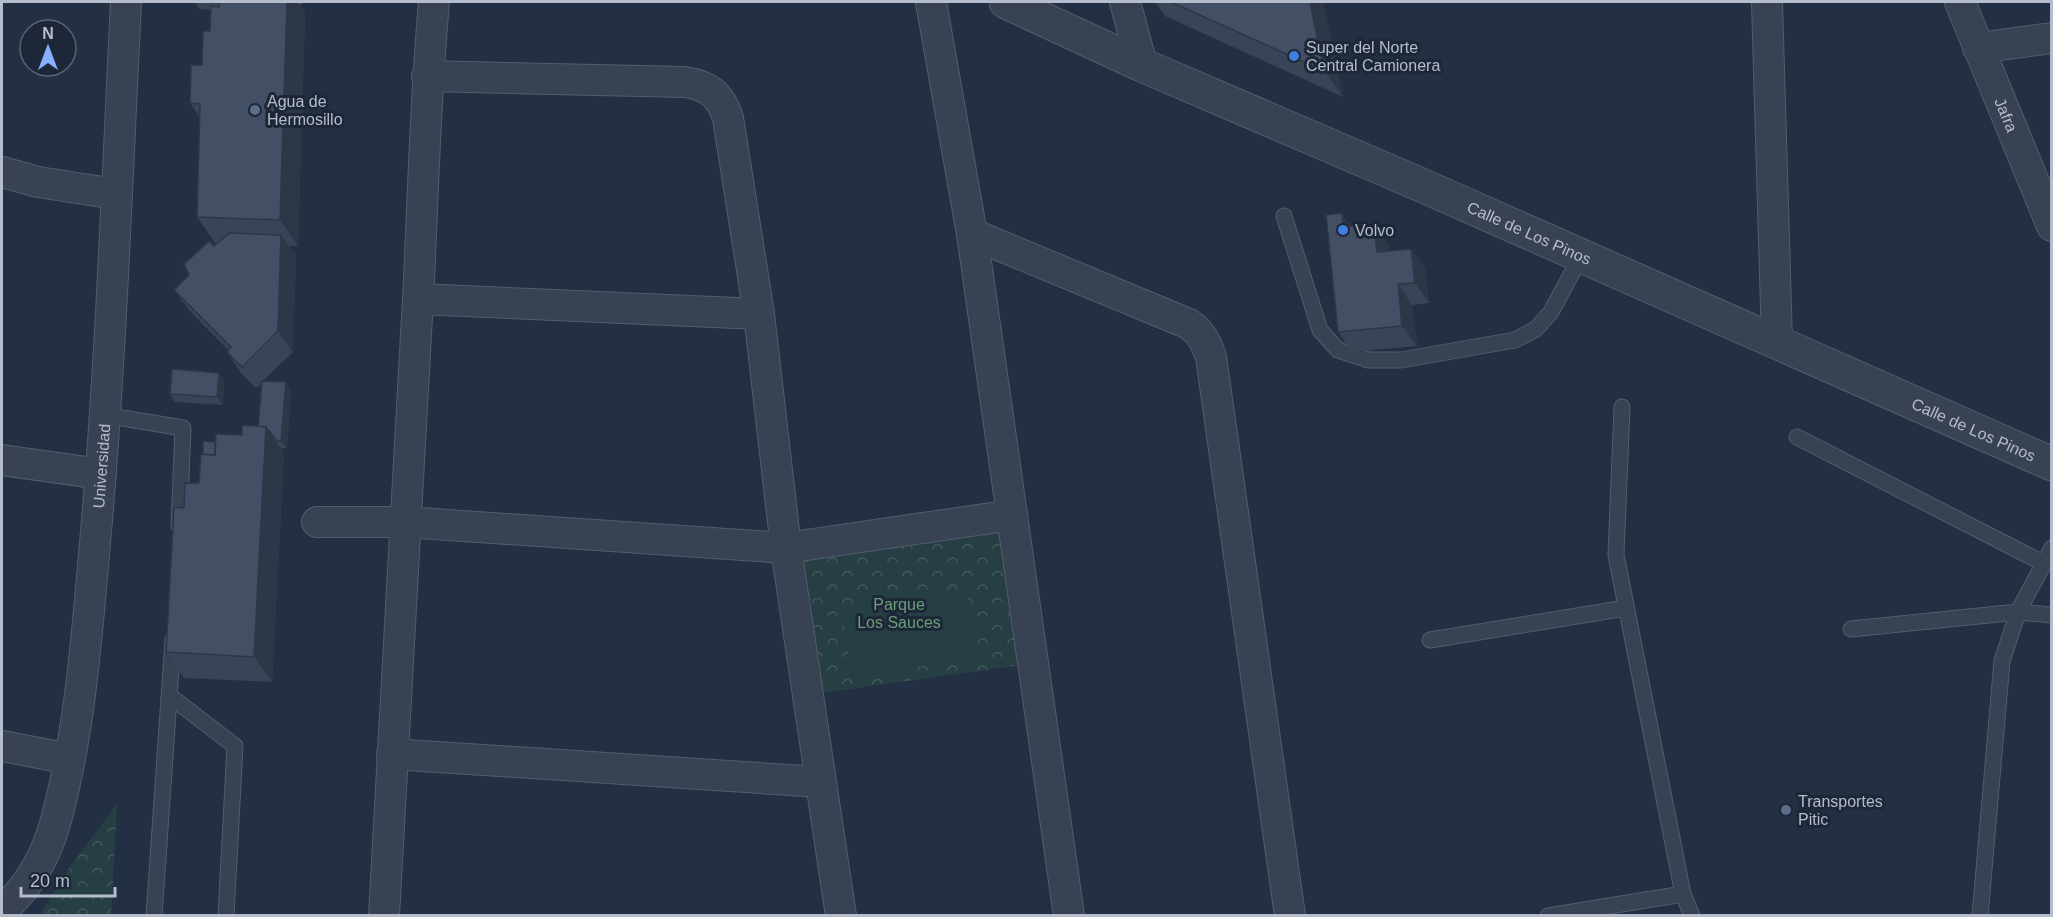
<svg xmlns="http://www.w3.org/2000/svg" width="2053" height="917" font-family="Helvetica,sans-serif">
	<defs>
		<pattern id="park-crowns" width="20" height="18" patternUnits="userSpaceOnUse" patternTransform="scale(1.5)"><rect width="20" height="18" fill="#263f44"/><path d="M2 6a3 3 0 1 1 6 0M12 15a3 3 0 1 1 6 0" fill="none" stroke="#43595e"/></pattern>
	</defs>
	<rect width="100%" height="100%" fill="#232f43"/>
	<g fill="url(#park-crowns)">
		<polygon points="1009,529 1028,664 822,693 802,557"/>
		<polygon points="117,804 111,915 40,915 71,865"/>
	</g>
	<polygon fill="#263f44" points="967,592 977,658 852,677 842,612"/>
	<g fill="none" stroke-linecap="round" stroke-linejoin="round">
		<g stroke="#535d6c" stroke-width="17">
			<g id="service">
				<polyline points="1284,216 1320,330 1338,350 1368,360 1401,360 1515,340 1536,329 1551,312 1581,256"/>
				<polyline points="1622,407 1616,555 1683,894 1692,916"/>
				<polyline points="104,415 183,428 179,526"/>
				<polyline points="1797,437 2043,563"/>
				<polyline points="1851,629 2018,612 2052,615"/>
				<polyline points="1430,640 1626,608"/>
				<polyline points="171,697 235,746 226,916"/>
				<polyline points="154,916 173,640"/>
				<polyline points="1548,916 1683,894"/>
				<polyline points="1980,916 2002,661 2018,612 2052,548"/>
			</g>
		</g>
		<g stroke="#535d6c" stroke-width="32">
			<g id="minor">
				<polyline points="931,2 972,234 1069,916"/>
				<polyline points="1125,2 1142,65"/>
				<polyline points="1767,2 1777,342"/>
				<path id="s1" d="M1960,2L2052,226"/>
				<polyline points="1978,48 2052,38"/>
				<path d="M427,76L685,82C709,86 720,94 728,118L759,314L786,548L841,916"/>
				<polyline points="2,172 38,182 116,194"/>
				<path d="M972,234L1189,324C1202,334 1206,342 1211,357L1290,916"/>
				<polyline points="418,299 759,314"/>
				<polyline points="2,460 101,474"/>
				<polyline points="317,522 404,522 786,548 1012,515"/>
				<polyline points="2,746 70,759"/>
				<polyline points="392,754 820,782"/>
				<path id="s2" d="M2,910C29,888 47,854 56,820C80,732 87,634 95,543C111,363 117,182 126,2"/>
				<path d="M384,916C395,710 406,505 418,300C423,200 425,101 434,2"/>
			</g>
		</g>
		<g stroke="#535d6c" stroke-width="35">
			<g id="tertiary">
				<path id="s3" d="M1006,2L1142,65L1419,184L2052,464"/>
			</g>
		</g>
		<use href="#service" stroke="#384252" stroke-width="15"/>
		<use href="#minor" stroke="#384252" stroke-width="30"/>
		<use href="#tertiary" stroke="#384252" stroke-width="33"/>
	</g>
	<g fill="#394457">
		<polygon points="194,2 306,2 300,5 305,13 298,246 289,246 296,255 293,352 263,381 291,390 287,448 281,448 284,453 272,682 184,678 166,652 184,508 199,483 203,454 215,442 242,435 258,427 262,383 256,388 241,373 227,352 228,350 189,310 174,290 189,275 217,243 215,243 197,217 200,118 190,103 202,65 210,31 211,10 200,9"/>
		<polygon points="1155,2 1323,2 1343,97 1165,16"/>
		<polygon points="1351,226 1388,244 1389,251 1411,249 1425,269 1429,303 1412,305 1417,346 1352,352 1338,332"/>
		<polygon points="224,380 223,405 175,402 170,394"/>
	</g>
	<g fill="#2e3747">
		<polygon points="287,2 297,2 305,13 298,246 280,220"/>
		<polygon points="1310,2 1323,2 1343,97 1324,71"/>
		<polygon points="1342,213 1356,234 1343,227"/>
		<polygon points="1374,224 1388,244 1391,273 1377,252"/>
		<polygon points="281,235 296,255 293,352 278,331"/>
		<polygon points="1411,249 1425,269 1429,303 1415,283"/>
		<polygon points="1398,284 1412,305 1417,346 1402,326"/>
		<polygon points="219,373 224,380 223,405 217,397"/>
		<polygon points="286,382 291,390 287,448 281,441"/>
		<polygon points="266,427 284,453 272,682 254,657"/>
	</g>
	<g fill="#424f65" stroke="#2e3747" stroke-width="1.5">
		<polygon points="219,2 287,2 280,220 197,217 200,104 190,103 191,65 202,65 203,31 210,31 211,6 219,7"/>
		<polygon points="1171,2 1310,2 1324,71"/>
		<polygon points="1342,213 1343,227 1374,224 1377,252 1411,249 1415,283 1398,284 1402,326 1338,332 1326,215"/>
		<polygon points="229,233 281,235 278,331 242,367 227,352 231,347 174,290 189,275 184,264 209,241 214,246"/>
		<polygon points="172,369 219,373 217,397 170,394"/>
		<polygon points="262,381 286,382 281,441 276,440 266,427 258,427"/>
		<polygon points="242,425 266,427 254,657 166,652 174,507 184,508 185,483 199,483 201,454 215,455 216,434 242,435"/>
		<polygon points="203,441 215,442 215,455 203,454"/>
	</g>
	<g fill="#3f7fe0" stroke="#1d2737" stroke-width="2">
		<circle cx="1294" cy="56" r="6"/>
		<circle cx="1343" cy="230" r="6"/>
	</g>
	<g fill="#5c6f8a" stroke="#1d2737" stroke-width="2">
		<circle cx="255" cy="110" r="6"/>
		<circle cx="1786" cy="810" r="6"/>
	</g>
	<g text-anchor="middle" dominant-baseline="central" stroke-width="6" stroke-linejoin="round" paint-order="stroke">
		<g font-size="16" fill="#b5bdcc" stroke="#1d2737" text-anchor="start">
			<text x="1306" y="47">Super del Norte<tspan x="1306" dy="18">Central Camionera</tspan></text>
			<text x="267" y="101">Agua de<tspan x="267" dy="18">Hermosillo</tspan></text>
			<text x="1355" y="230">Volvo</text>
			<text x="1798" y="801">Transportes<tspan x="1798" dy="18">Pitic</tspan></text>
		</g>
		<g font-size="16" fill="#b5bdcc" stroke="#1d2737">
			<text stroke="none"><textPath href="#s1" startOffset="122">Jafra</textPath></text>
			<text stroke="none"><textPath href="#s3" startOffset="572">Calle de Los Pinos</textPath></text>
			<text stroke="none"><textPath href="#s3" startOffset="1058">Calle de Los Pinos</textPath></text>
			<text stroke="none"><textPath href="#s2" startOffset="464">Universidad</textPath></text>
		</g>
		<g font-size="16" fill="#6a9f78" stroke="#1d2737">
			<text x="899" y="604">Parque<tspan x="899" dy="18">Los Sauces</tspan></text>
		</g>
	</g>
	<rect width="2053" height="917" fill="none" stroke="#b5bdcc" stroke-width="6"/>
	<g transform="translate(48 48)"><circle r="28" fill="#1d2737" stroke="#5a6373" stroke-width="1.5"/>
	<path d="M0-4.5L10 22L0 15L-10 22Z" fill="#87b0ff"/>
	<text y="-9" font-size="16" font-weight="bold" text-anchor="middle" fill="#b5bdcc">N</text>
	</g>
	<path d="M21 887v9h94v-9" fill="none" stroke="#b5bdcc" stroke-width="3"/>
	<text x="30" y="887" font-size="18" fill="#b5bdcc" stroke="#1d2737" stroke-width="4.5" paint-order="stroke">20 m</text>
</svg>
